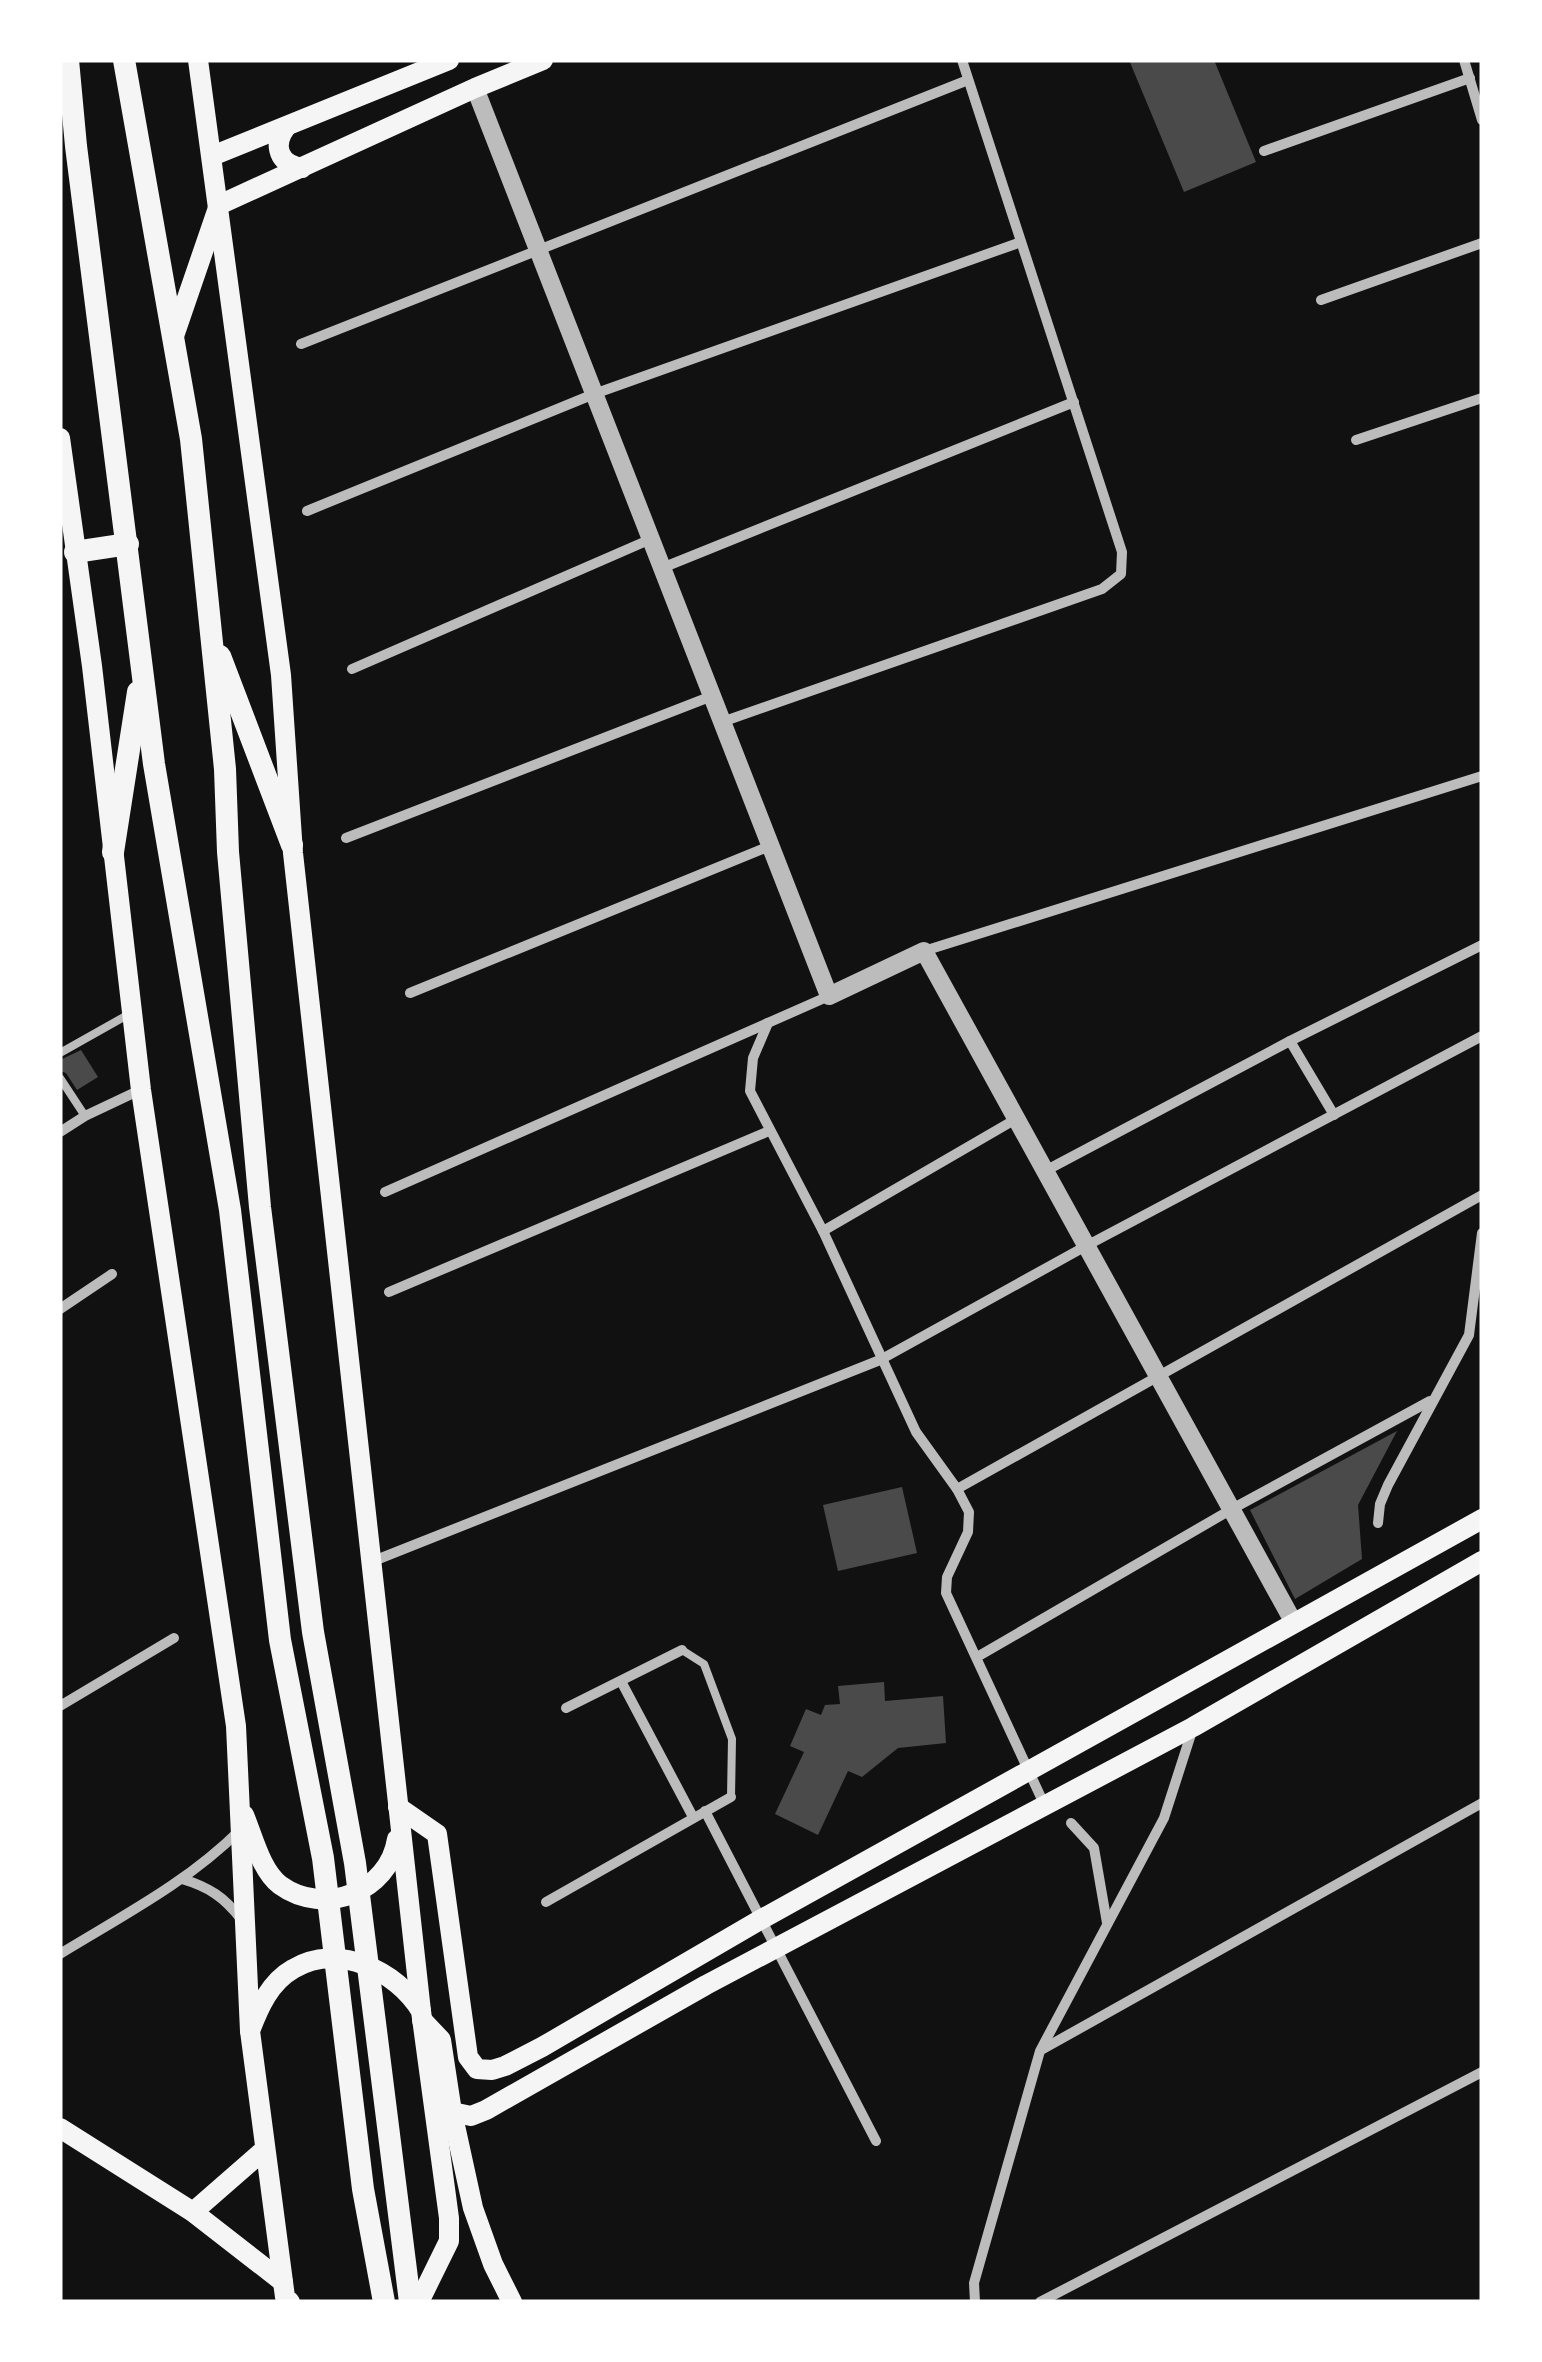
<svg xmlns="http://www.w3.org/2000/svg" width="1542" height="2362" font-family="'PT Sans',sans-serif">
	<rect width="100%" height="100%" fill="#111"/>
	<g fill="#4a4a4a">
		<polygon points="1129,60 1214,60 1256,162 1184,192"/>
		<polygon points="81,1050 98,1077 77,1090 66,1073 60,1071 60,1060"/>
		<polygon points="1397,1431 1358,1505 1362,1559 1295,1599 1250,1510"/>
		<polygon points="902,1487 917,1553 838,1571 823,1505"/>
		<polygon points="884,1682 885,1701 943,1696 946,1743 898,1748 862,1777 848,1771 818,1835 775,1814 804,1752 790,1746 806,1709 821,1715 825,1705 840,1704 838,1686"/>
	</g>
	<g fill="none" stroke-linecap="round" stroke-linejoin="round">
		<g stroke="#bcbcbc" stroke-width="8">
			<polyline points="60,1053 131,1013"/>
			<polyline points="60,1078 85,1116"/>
			<polyline points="682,1650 704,1664 732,1739 731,1797"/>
		</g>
		<g stroke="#bcbcbc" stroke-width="10">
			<polyline points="1464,60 1482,120"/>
			<polyline points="1264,151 1470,78"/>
			<polyline points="1321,300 1482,243"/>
			<polyline points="301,344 968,80"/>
			<polyline points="1356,440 1482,398"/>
			<polyline points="307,511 594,394 1021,242"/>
			<polyline points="662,568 1074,402"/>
			<polyline points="352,669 651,539"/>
			<polyline points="722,722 1102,589 1121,574 1122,552 962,60"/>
			<polyline points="346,838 712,696"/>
			<polyline points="924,951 1482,776"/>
			<polyline points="410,993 770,846"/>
			<polyline points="768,1023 753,1058 750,1091 823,1231 916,1432 957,1489 969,1512 968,1532 947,1577 946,1593 1045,1806"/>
			<polyline points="1290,1041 1334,1115"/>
			<polyline points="60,1132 85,1116 140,1090"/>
			<polyline points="1045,1171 1290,1041 1482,945"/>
			<polyline points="385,1192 829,996"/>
			<polyline points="823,1231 1016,1119"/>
			<polyline points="389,1292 769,1131"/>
			<polyline points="60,1309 112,1274"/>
			<polyline points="957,1489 1482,1195"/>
			<polyline points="1378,1523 1380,1504 1388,1485 1469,1335 1482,1233"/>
			<polyline points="371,1562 880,1360 1086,1246 1482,1036"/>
			<polyline points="977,1657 1232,1509 1430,1401"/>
			<polyline points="622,1683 693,1817"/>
			<polyline points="60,1706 174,1638"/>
			<polyline points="566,1708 682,1650"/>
			<polyline points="705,1811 876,2141"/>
			<polyline points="1071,1823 1094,1848 1107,1923"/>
			<path d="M182,1879C209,1887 224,1897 241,1919"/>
			<polyline points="546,1902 731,1797"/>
			<path d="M60,1954C122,1916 188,1882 240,1830"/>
			<polyline points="1043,2049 1482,1803"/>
			<polyline points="975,2302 974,2283 1040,2051 1164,1818 1193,1728"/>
			<polyline points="1040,2302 1482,2072"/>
		</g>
		<polyline stroke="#bcbcbc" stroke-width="18" points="475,88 829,996 924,951 1294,1623"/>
		<g stroke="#f5f5f5" stroke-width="20">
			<polyline points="198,60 281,675 293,853 421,2011"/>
			<path d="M286,127C272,146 279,164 302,168"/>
			<polyline points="212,156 449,60"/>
			<polyline points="174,336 219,205 475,88 543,60"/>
			<polyline points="60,438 92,666 141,1090 236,1726 250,2031"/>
			<polyline points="398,1807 437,1834 468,2057 477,2069 492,2070 505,2066 542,2047 760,1920 1482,1519"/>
			<path d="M244,1815C253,1836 261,1871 280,1885C324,1917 389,1892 397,1839"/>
			<polyline points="422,2020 441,2040 452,2112 473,2208 493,2264 512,2302"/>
			<polyline points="452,2112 471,2116 486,2110 706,1985 1193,1727 1482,1561"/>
			<polyline points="60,2128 193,2212 283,2282"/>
			<polyline points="193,2212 264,2150"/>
			<path d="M290,2302L285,2297L250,2031C259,2007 270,1982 293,1969C338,1942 397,1971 421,2011L449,2218V2241L419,2302"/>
		</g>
		<g stroke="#f5f5f5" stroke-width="22">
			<polyline points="68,60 76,146 154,764 230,1210 280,1640 323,1858 363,2189 384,2302"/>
			<polyline points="124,60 191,439 225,769 228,852 260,1207 313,1632 355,1863 410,2302"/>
			<polyline points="75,552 128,544"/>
			<polyline points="220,656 292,845"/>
			<polyline points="113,852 138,692"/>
		</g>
	</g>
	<rect width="1542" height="2362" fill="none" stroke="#ffffff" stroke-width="125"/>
</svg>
